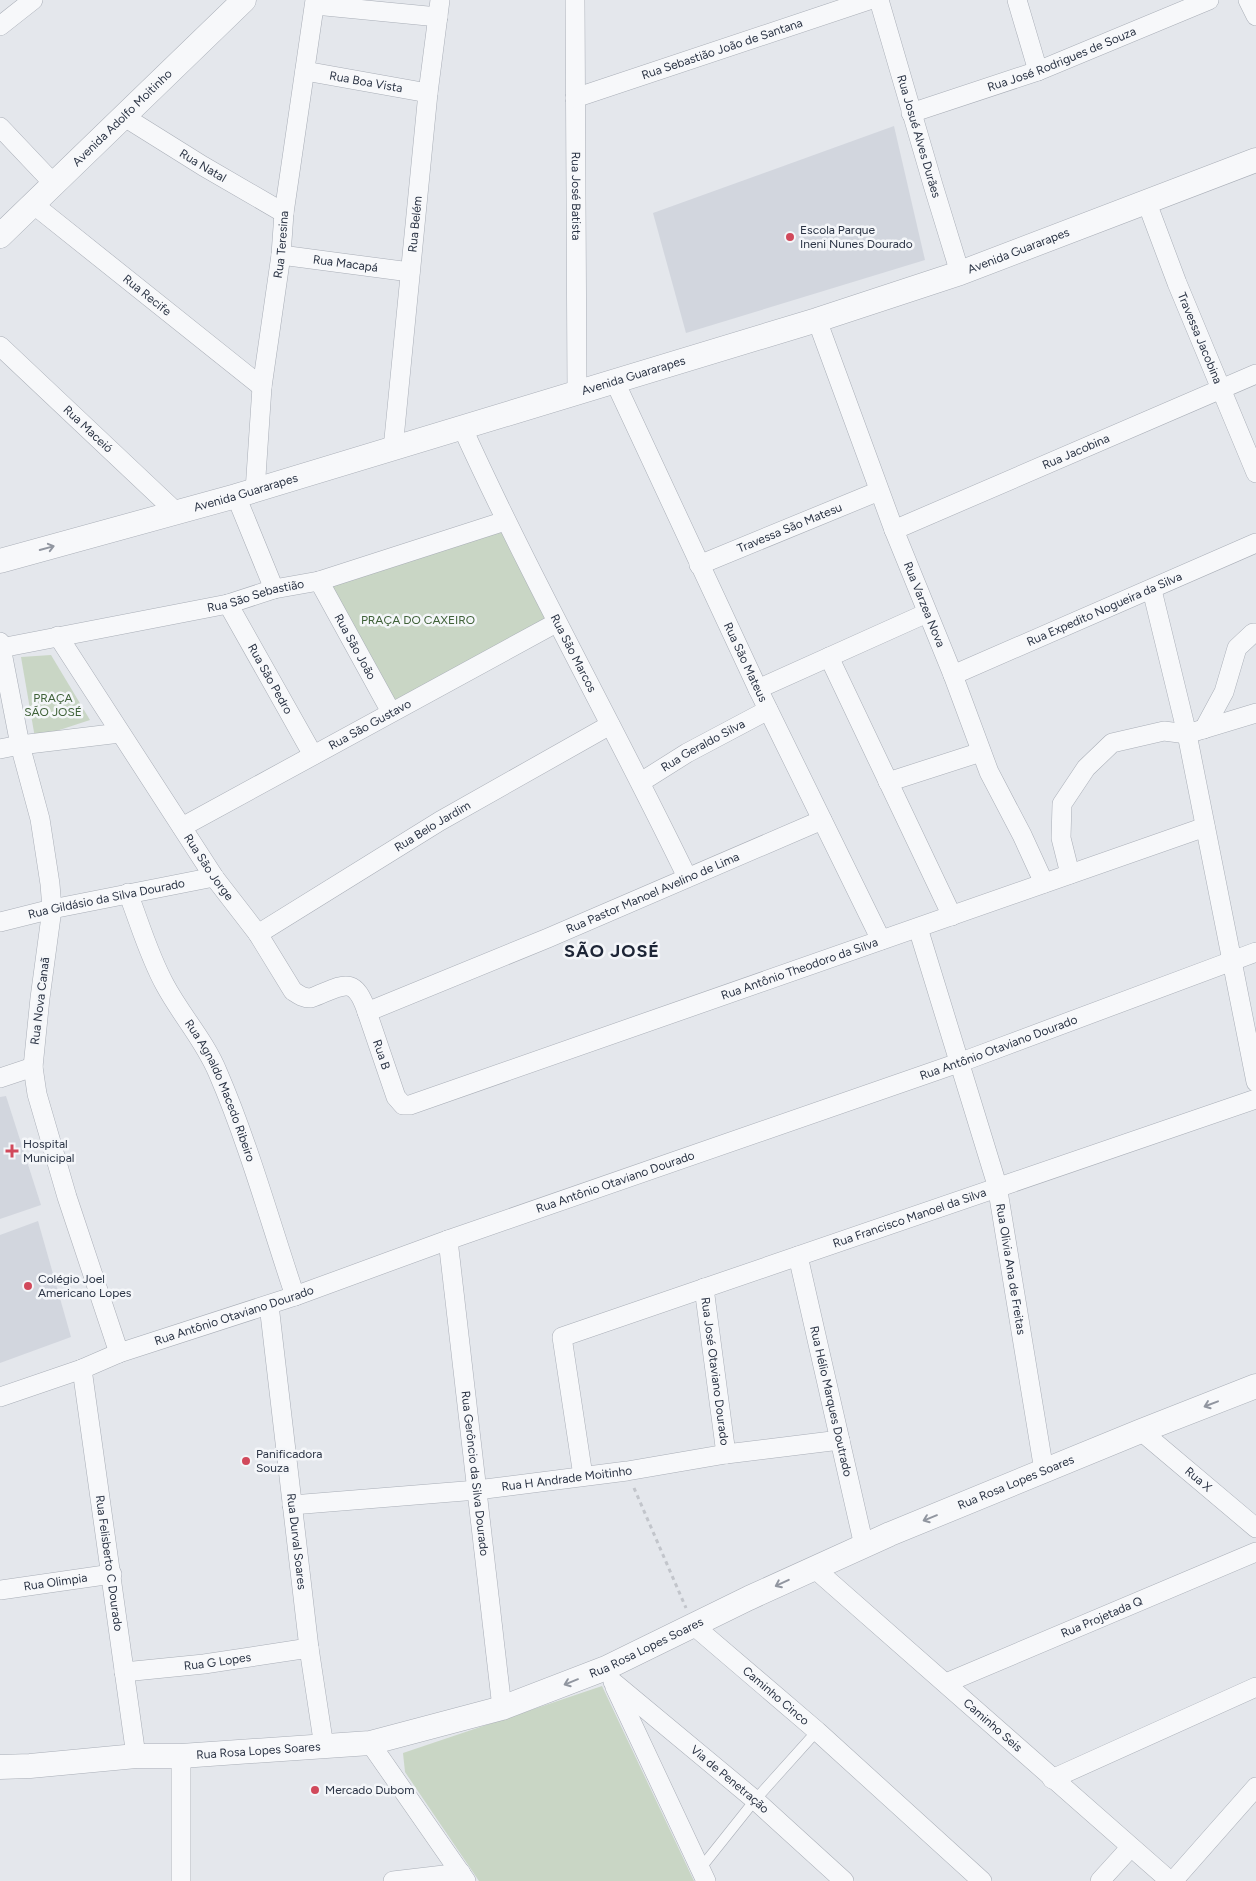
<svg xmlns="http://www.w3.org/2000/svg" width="1256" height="1881" font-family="Figtree,sans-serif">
	<rect width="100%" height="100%" fill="#e4e7ec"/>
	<g fill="#d2d6de">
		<polygon points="894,126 925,260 686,333 653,213"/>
		<polygon points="6,1096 41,1205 0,1219 0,1097"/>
		<polygon points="38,1221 71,1337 0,1363 0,1235"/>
	</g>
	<g fill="#c9d6c5">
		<polygon points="504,524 553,621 392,707 324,583"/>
		<polygon points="51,655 90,720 35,738 21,657"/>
		<polygon points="602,1686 694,1881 479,1881 405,1772 403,1753"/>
	</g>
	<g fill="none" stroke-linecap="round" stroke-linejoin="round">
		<g stroke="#a9aeb7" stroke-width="11">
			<polyline id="service" points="700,1869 755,1800 817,1731"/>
		</g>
		<g stroke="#a9aeb7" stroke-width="20">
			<g id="minor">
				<path id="s1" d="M575,0L577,394"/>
				<path id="s2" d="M879,0L933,185L960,273"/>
				<polyline points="1017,0 1038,71"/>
				<polyline points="1248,0 1256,16"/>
				<polyline points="315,5 438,17"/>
				<polyline points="0,26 33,0"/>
				<path id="s3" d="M305,71L428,93"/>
				<path id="s4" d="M575,98L869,0"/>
				<path id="s5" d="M911,113L1038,71L1209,0"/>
				<path id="s6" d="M123,116L203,166L284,213"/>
				<polyline points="0,127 53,183"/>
				<path id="s7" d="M1147,203L1177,283L1256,473"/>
				<path id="s8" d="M33,204L262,387"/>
				<path id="s9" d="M281,255L410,272"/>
				<path id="s10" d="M817,320L894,530L953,675L989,772L1022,835L1044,883"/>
				<path id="s11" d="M0,346L176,512"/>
				<path id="s12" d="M615,382L758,689L881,940"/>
				<path id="s13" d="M463,429C532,581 614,726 687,877"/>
				<path id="s14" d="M393,449L428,93L440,0"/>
				<path id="s15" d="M255,491L262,387L281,255L284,213L315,0"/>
				<polyline points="236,496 274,589"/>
				<path id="s16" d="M894,530L1256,374"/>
				<path id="s17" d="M699,565L879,491"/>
				<path id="s18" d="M319,581L391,712"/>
				<polyline points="1152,590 1187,734 1256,1082"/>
				<path id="s19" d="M228,604L313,755"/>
				<path id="s20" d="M58,636L214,877L258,934L293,991C299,995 303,998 311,998C342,986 354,973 367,1012L548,938L822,820"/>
				<polyline points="0,642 20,745 40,819 50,884 52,909 40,998 33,1067 37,1094 67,1197 119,1353"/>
				<path id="s21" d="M1,648L228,604L274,589L319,581L505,521"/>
				<polyline points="829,657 952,916"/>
				<path id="s22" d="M953,675L1256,543"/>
				<polyline points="758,689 927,613"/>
				<polyline points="1204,729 1224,692 1237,648 1253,633 1256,633"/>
				<polyline points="0,749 20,745 120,733"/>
				<path id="s23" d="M641,782L687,753L768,710"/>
				<polyline points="888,782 981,752"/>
				<path id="s24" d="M182,827L556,623"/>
				<polyline points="1070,874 1061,838 1062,804 1086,768 1112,743 1164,731 1187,734 1256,713"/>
				<path id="s25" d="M128,893C140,924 149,956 165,985C181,1015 205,1041 218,1073C249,1145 270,1222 295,1296"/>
				<path id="s26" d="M0,922L52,909L214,877"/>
				<path id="s27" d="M918,928L997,1185L1044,1471"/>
				<path id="s28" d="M258,934L440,821L610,725"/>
				<path id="s29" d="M367,1012L396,1097L403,1105H410L1205,827"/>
				<polyline points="0,1078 33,1067"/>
				<path id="s30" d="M448,1240L502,1708"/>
				<path id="s31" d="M798,1256L864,1546"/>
				<path id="s32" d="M704,1288L726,1454"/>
				<path id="s33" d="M269,1305L309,1648L324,1747"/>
				<path id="s34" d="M82,1369L136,1756"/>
				<path id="s35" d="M0,1397L82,1369L119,1353L295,1296L448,1240L964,1061L1256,952"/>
				<path id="s36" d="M1141,1431L1256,1528"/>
				<path id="s37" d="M583,1476L562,1337L1256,1099"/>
				<path id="s38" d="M292,1505L477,1490L627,1471L726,1454L840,1440"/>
				<path id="s39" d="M814,1568L1170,1881"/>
				<path id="s40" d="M0,1590L112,1574"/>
				<path id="s41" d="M693,1625L817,1731L982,1881"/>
				<path id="s42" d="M124,1672L204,1664L309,1648"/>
				<path id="s43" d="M613,1682L755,1800L844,1881"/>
				<path id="s44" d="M946,1683L1256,1552"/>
				<polyline points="615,1687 706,1881"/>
				<polyline points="370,1743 466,1881"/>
				<polyline points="1052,1779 1256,1687"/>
				<polyline points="181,1881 181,1756"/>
				<polyline points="393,1881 461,1873"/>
				<polyline points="1100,1881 1130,1848"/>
				<polyline points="1173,1881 1256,1787"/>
			</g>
		</g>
		<g stroke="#a9aeb7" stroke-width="25">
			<g id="tertiary">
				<path id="s45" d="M0,236L244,0"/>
				<path id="s46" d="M0,561L236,496L817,320L960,273L1256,160"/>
				<path id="s47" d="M0,1767L30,1766L136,1756H181L370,1743L502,1708L606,1668L749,1598L890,1534L1141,1431L1256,1386"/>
			</g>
		</g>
		<polyline stroke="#c2c5cb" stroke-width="3" stroke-dasharray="4 4" stroke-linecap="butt" points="634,1488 686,1608"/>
		<use href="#service" stroke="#f7f8fa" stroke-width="10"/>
		<use href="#minor" stroke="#f7f8fa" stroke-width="19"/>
		<use href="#tertiary" stroke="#f7f8fa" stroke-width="24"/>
	</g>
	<defs><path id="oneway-shaft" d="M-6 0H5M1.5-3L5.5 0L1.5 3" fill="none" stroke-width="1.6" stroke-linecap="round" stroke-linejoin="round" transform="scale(1.25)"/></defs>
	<g stroke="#9196a0">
		<use href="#oneway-shaft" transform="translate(47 548) rotate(-15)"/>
		<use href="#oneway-shaft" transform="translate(1211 1404) rotate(159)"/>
		<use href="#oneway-shaft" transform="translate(930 1518) rotate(158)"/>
		<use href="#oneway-shaft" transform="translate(782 1583) rotate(155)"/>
		<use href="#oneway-shaft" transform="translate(571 1682) rotate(158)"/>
	</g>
	<g fill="#d1495b" stroke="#f4f6f9" stroke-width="2">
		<circle cx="790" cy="237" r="5"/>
		<path d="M9.5 1143.5h5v5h5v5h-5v5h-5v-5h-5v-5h5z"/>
		<circle cx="28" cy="1286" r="5"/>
		<circle cx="246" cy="1461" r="5"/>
		<circle cx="315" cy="1790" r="5"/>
	</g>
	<g text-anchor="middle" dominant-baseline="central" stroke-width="5" stroke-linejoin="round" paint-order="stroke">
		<g font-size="12" fill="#2b3445" stroke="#f4f6f9">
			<text stroke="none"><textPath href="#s4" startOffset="155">Rua Sebastião João de Santana</textPath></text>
			<text stroke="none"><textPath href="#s5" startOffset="160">Rua José Rodrigues de Souza</textPath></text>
			<text stroke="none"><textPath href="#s3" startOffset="62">Rua Boa Vista</textPath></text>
			<text stroke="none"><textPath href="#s45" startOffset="170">Avenida Adolfo Moitinho</textPath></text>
			<text stroke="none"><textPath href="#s2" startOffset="142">Rua Josué Alves Durães</textPath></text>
			<text stroke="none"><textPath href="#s6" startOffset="94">Rua Natal</textPath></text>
			<text stroke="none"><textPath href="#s1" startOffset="196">Rua José Batista</textPath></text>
			<text stroke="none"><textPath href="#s14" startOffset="226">Rua Belém</textPath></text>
			<text stroke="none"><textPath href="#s15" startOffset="248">Rua Teresina</textPath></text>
			<text stroke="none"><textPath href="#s46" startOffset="1065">Avenida Guararapes</textPath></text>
			<text stroke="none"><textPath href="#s9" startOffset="65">Rua Macapá</textPath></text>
			<text stroke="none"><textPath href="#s8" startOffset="146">Rua Recife</textPath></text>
			<text stroke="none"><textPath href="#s7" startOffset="145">Travessa Jacobina</textPath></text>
			<text stroke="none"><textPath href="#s46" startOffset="660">Avenida Guararapes</textPath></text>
			<text stroke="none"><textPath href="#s11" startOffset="121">Rua Maceió</textPath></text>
			<text stroke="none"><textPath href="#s16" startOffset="198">Rua Jacobina</textPath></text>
			<text stroke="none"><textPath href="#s46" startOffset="255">Avenida Guararapes</textPath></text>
			<text stroke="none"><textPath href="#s17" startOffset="98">Travessa São Matesu</textPath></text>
			<text stroke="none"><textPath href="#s21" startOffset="260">Rua São Sebastião</textPath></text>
			<text stroke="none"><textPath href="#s10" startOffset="304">Rua Varzea Nova</textPath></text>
			<text stroke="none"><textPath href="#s22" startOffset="165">Rua Expedito Nogueira da Silva</textPath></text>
			<text stroke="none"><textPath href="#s18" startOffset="75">Rua São João</textPath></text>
			<text stroke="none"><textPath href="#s13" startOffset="250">Rua São Marcos</textPath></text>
			<text stroke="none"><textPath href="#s12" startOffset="309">Rua São Mateus</textPath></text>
			<text stroke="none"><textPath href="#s19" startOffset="86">Rua São Pedro</textPath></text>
			<text stroke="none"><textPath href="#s24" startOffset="214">Rua São Gustavo</textPath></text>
			<text stroke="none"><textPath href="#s23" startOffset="72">Rua Geraldo Silva</textPath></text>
			<text stroke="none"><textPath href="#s28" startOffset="205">Rua Belo Jardim</textPath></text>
			<text stroke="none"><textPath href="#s20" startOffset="276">Rua São Jorge</textPath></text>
			<text stroke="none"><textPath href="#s20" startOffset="828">Rua Pastor Manoel Avelino de Lima</textPath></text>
			<text stroke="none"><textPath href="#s26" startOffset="109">Rua Gildásio da Silva Dourado</textPath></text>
			<text stroke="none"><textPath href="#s29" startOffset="520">Rua Antônio Theodoro da Silva</textPath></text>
			<text transform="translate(40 1001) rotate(-83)">Rua Nova Canaã</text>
			<text stroke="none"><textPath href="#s35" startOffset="1058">Rua Antônio Otaviano Dourado</textPath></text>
			<text stroke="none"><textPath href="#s29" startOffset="45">Rua B</textPath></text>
			<text stroke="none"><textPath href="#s25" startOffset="219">Rua Agnaldo Macedo Ribeiro</textPath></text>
			<text stroke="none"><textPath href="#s35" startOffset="652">Rua Antônio Otaviano Dourado</textPath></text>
			<text stroke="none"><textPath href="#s37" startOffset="508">Rua Francisco Manoel da Silva</textPath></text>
			<text stroke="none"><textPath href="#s27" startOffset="354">Rua Olivia Ana de Freitas</textPath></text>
			<text stroke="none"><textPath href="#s35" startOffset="248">Rua Antônio Otaviano Dourado</textPath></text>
			<text stroke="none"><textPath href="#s32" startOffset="84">Rua José Otaviano Dourado</textPath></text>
			<text stroke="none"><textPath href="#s31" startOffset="149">Rua Hélio Marques Doutrado</textPath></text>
			<text stroke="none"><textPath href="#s30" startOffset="235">Rua Gerôncio da Silva Dourado</textPath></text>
			<text stroke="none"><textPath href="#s38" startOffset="276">Rua H Andrade Moitinho</textPath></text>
			<text stroke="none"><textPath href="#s36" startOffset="75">Rua X</textPath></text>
			<text stroke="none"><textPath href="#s47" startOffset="1069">Rua Rosa Lopes Soares</textPath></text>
			<text stroke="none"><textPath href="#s33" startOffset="238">Rua Durval Soares</textPath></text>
			<text stroke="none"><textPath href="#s34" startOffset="196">Rua Felisberto C Dourado</textPath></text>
			<text stroke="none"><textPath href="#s40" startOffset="56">Rua Olimpia</textPath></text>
			<text stroke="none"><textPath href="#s44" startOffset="169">Rua Projetada Q</textPath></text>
			<text stroke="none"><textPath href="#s47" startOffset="664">Rua Rosa Lopes Soares</textPath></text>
			<text stroke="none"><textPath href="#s42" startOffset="94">Rua G Lopes</textPath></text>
			<text stroke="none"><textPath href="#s41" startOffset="109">Caminho Cinco</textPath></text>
			<text stroke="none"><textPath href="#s39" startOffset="238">Caminho Seis</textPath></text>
			<text stroke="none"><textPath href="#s47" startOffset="259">Rua Rosa Lopes Soares</textPath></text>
			<text stroke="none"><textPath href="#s43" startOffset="152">Via de Penetração</textPath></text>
		</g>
		<g font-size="12" fill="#2b3445" stroke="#f4f6f9" text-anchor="start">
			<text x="800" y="230">Escola Parque<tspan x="800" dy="14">Ineni Nunes Dourado</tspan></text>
			<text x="23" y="1144">Hospital<tspan x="23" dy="14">Municipal</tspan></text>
			<text x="38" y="1279">Colégio Joel<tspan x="38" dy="14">Americano Lopes</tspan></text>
			<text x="256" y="1454">Panificadora<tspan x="256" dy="14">Souza</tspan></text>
			<text x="325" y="1790">Mercado Dubom</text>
		</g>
		<g font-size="12" fill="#3f6138" stroke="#f4f6f9">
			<text x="418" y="620">PRAÇA DO CAXEIRO</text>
			<text x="53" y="698">PRAÇA<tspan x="53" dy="14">SÃO JOSÉ</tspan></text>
		</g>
		<g font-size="18" font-weight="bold" letter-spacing="1" fill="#1d2536" stroke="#f4f6f9">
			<text x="612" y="951">SÃO JOSÉ</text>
		</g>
	</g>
</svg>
